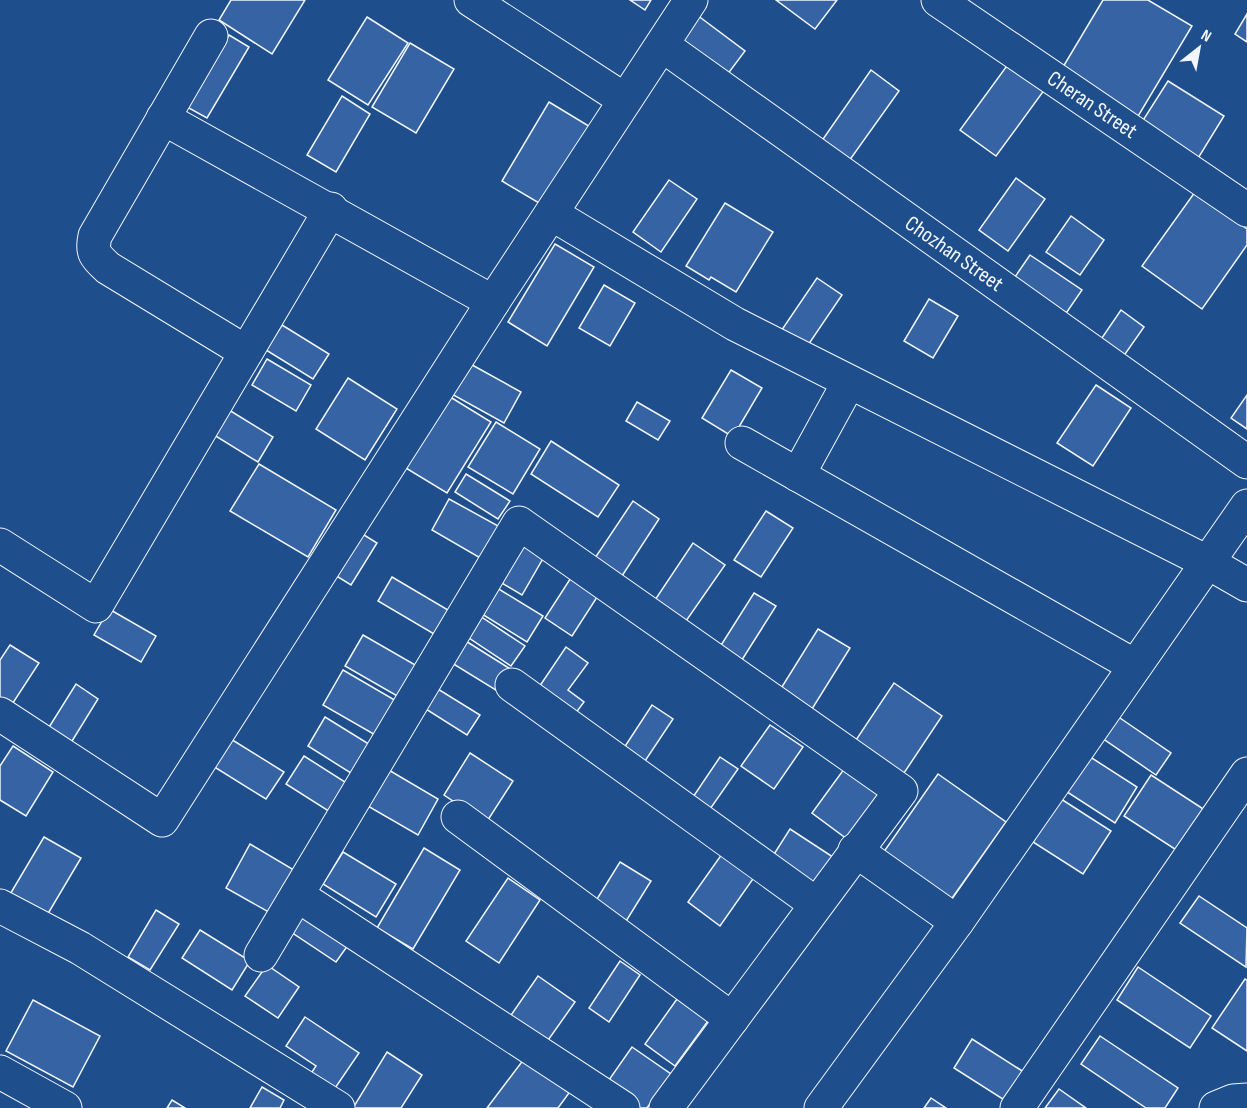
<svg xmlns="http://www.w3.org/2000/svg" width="1247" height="1108" font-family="'Sofia Sans Condensed',sans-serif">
	<rect width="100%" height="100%" fill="#1f4e8c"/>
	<g fill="#3563a3" stroke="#f2f6ff" stroke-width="1.5">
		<polygon points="231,0 305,0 272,54 219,20"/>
		<polygon points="630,0 651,0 645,10"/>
		<polygon points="776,0 837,0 815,29"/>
		<polygon points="1103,0 1148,0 1192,26 1137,118 1060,72"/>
		<polygon points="693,12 745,51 724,79 672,40"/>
		<polygon points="1247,14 1247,42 1235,34"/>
		<polygon points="367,17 408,43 368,105 328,80"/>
		<polygon points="229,35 249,47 207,118 187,107"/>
		<polygon points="410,43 454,69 416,133 372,107"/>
		<polygon points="1009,63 1045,89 996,156 960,130"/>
		<polygon points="871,70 899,91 849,161 821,142"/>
		<polygon points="1168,81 1224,116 1197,160 1140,125"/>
		<polygon points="342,96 370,114 336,172 307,155"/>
		<polygon points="549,102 592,128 544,206 502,181"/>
		<polygon points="1016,178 1045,199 1008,251 979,230"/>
		<polygon points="669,180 697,199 661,252 633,232"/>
		<polygon points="1195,192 1247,229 1247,245 1202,309 1142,266"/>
		<polygon points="725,203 773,232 736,292 711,277 709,280 686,266"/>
		<polygon points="1071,216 1104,240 1080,275 1046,252"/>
		<polygon points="555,244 594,267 547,346 508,322"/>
		<polygon points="1030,255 1082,290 1058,325 1006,290"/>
		<polygon points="817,278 842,295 802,354 777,337"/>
		<polygon points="604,285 635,303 610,346 579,328"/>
		<polygon points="929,299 958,316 933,358 904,341"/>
		<polygon points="1121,310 1144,327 1116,367 1093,351"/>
		<polygon points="282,325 329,354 313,379 266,350"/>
		<polygon points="267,359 311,385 296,411 252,385"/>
		<polygon points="465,361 521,392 504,423 448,392"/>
		<polygon points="731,370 762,388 733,437 702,418"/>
		<polygon points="348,378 397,409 365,460 316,429"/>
		<polygon points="1096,385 1131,408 1093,466 1057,443"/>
		<polygon points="447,395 491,422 447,493 396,462"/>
		<polygon points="1247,395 1247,429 1231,418"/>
		<polygon points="637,402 670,421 658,440 626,421"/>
		<polygon points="229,410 273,437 258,462 214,435"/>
		<polygon points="496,422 540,449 513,494 468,467"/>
		<polygon points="551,441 619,485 598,517 531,474"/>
		<polygon points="259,464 336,510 308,557 230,511"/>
		<polygon points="466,474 510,501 498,519 455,492"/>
		<polygon points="449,499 500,527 482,559 432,530"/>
		<polygon points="633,501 659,519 622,576 595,558"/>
		<polygon points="766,511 793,528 761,577 734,560"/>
		<polygon points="356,530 377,543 351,585 330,572"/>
		<polygon points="518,539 545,555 522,595 495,579"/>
		<polygon points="693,543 725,565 686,621 655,600"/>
		<polygon points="574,573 601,591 572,636 545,618"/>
		<polygon points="392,577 448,610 434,634 378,601"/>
		<polygon points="492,585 543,616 527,642 477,611"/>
		<polygon points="754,593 776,606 740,663 718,650"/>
		<polygon points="109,609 156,636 141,662 94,635"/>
		<polygon points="477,614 525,646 511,666 463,634"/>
		<polygon points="818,629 850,648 812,709 780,690"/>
		<polygon points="363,635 417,666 399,697 345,666"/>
		<polygon points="461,638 512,670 499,692 447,660"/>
		<polygon points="10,645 39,663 9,709 0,703 0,660"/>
		<polygon points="566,647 588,663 568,690 584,702 572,718 535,693"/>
		<polygon points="343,670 398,702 377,736 323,705"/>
		<polygon points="894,683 942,716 902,776 854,743"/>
		<polygon points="76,684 98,699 69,746 46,732"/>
		<polygon points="433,686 480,715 467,735 421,706"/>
		<polygon points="652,705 673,719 641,767 620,754"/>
		<polygon points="1117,716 1171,753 1156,775 1102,738"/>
		<polygon points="325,717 372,746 354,775 308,746"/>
		<polygon points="770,725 803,747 774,789 741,766"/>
		<polygon points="226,736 284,772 266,799 208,763"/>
		<polygon points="13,746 53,772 26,816 0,800 0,766"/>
		<polygon points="470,753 513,781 486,823 444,795"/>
		<polygon points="1084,753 1137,787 1115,823 1061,788"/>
		<polygon points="304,756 356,789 338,817 286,784"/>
		<polygon points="720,757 738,769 708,812 691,800"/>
		<polygon points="847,765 886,793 851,842 812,813"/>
		<polygon points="387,769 438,799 418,835 366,805"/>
		<polygon points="938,774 1006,822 950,901 883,853"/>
		<polygon points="1151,775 1211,814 1184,855 1124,816"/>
		<polygon points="1061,799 1111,831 1083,874 1033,842"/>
		<polygon points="790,829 836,859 815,892 769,862"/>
		<polygon points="44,837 81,858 46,917 9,896"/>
		<polygon points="250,844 299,873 274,915 226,888"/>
		<polygon points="424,848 460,870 413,949 377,928"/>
		<polygon points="343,852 396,884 376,917 323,884"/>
		<polygon points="722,854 755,876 720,926 688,902"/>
		<polygon points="620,862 651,881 623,926 592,907"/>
		<polygon points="508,878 540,900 499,963 466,941"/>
		<polygon points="1199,896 1247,928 1246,967 1180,923"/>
		<polygon points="156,910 179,924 150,970 128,957"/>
		<polygon points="306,910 351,941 336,962 291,932"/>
		<polygon points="200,930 250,961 232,990 182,958"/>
		<polygon points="620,961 640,975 609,1022 589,1008"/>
		<polygon points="267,965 299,987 278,1018 245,996"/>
		<polygon points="1138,967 1211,1016 1190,1048 1117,1000"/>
		<polygon points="538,976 575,1002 544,1046 507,1021"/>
		<polygon points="1245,979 1247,980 1247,1051 1212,1028"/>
		<polygon points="677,999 708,1021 675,1066 645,1044"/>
		<polygon points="33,1000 100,1036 73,1087 6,1051"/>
		<polygon points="305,1017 359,1053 329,1097 306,1081 316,1066 286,1046"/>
		<polygon points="1100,1036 1178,1088 1165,1108 1146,1108 1081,1064"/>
		<polygon points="972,1039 1027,1074 1009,1103 954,1068"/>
		<polygon points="632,1047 671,1074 647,1108 634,1108 604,1087"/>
		<polygon points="387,1052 422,1075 401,1108 353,1108"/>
		<polygon points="524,1059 569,1093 558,1108 487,1108"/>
		<polygon points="262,1087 284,1100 280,1108 250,1108"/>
		<polygon points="1059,1089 1086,1108 1045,1108"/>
		<polygon points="931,1098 946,1108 924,1108"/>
		<polygon points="172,1100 185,1108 167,1108"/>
	</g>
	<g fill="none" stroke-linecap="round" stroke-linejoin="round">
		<g stroke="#f2f6ff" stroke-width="35">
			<g id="minor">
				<polyline points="471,0 625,100"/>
				<polyline points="938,0 1247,210"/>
				<path d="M211,36L95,236C91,253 96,257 108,268L246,352"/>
				<polyline points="662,45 1247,462"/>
				<polyline points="163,118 493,302"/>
				<polyline points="552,214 735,324 1207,562 1247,585"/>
				<polyline points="742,443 1135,666"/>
				<polyline points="798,475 849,382"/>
				<polyline points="0,545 96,606 331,209"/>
				<polyline points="512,685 816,904"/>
				<polyline points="0,714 162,820 493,302 691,0"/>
				<polyline points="458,817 732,1019"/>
				<polyline points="855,850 957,922"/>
				<polyline points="297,895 623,1108"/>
				<polyline points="0,906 80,948 338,1108"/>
				<polyline points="261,955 519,523 901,791 666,1108"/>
				<polyline points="0,1072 65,1108"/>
				<polyline points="821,1108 957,922 1247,506"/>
				<polyline points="1017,1108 1247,774"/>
				<polyline points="1216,1108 1233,1101 1247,1100"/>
			</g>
		</g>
		<use href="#minor" stroke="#1f4e8c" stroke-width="33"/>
	</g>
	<g text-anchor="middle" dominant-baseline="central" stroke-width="4.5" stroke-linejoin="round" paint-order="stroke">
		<g font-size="22" fill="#f2f6ff" stroke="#1f4e8c">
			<text transform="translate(1092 105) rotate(34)">Cheran Street</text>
			<text transform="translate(954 254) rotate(35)">Chozhan Street</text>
		</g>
	</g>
	<g transform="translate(1199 48) rotate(31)" stroke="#1f4e8c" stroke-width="4.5" paint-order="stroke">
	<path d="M0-4.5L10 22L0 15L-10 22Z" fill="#f2f6ff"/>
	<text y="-9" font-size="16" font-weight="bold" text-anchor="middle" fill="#f2f6ff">N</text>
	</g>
</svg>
